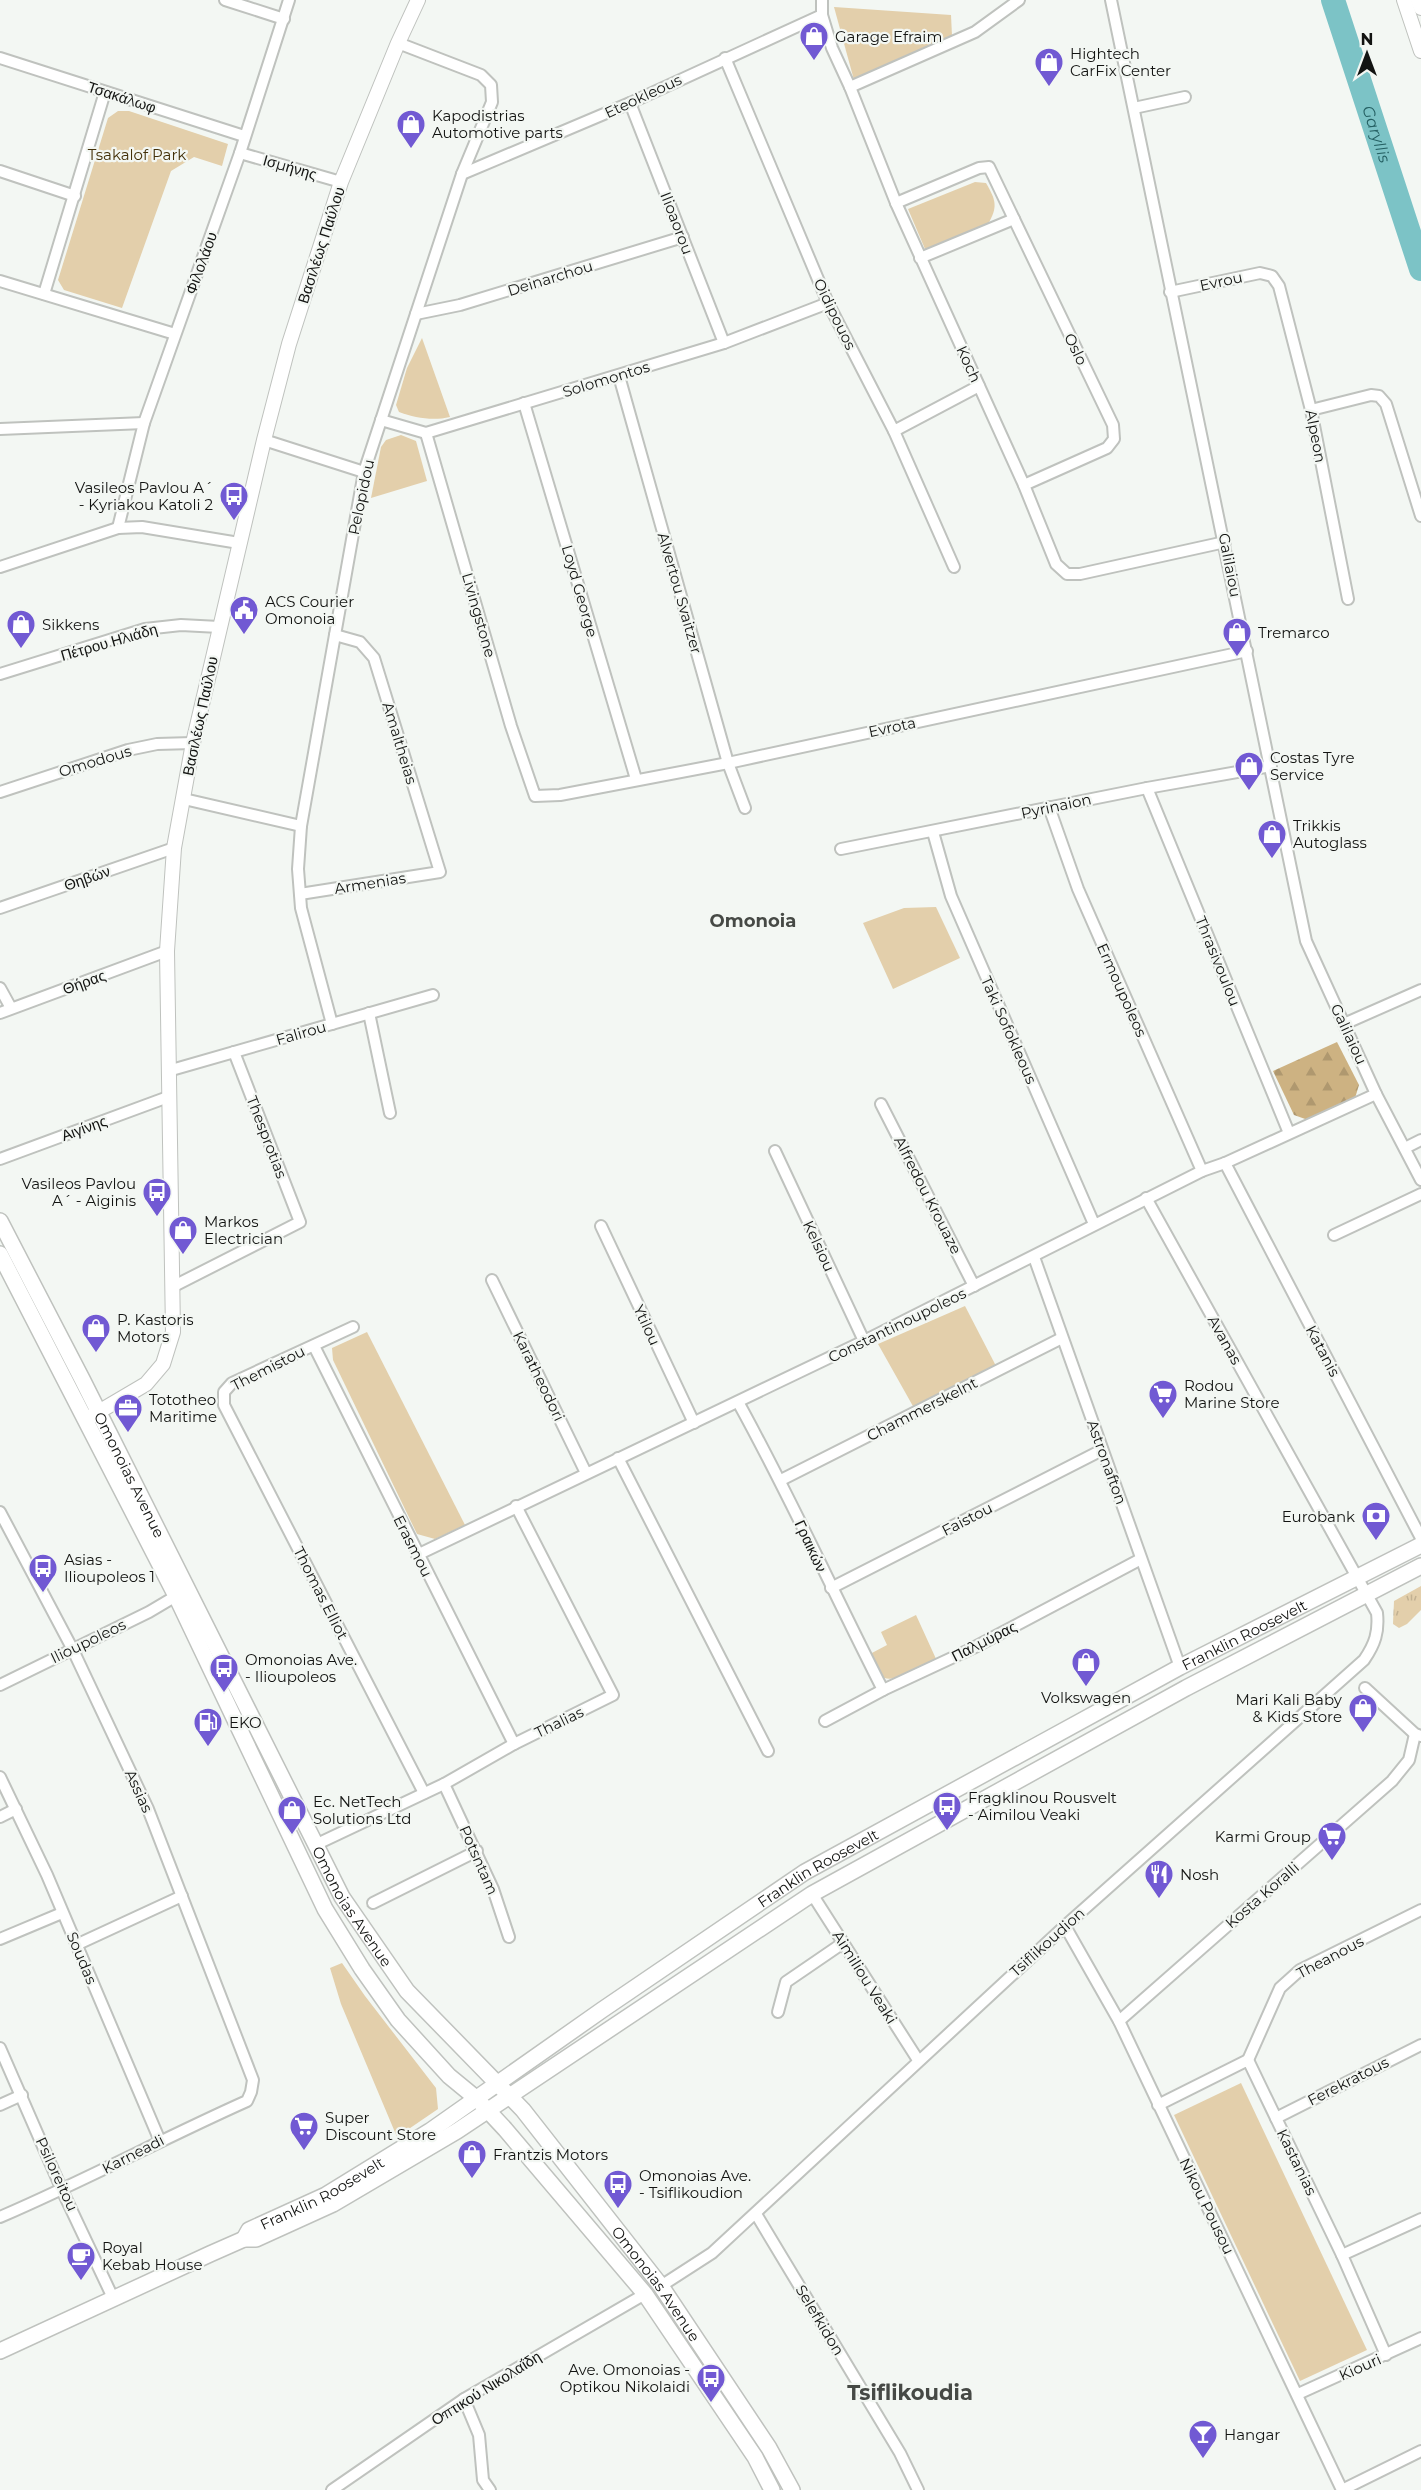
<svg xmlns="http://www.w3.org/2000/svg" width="1421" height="2490" font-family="Montserrat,sans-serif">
	<defs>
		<pattern id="grass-tufts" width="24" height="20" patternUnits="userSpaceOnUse" patternTransform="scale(1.5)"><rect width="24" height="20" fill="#e3cfab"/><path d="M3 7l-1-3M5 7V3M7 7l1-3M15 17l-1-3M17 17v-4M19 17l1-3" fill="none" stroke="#c2b192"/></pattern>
		<pattern id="forest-firs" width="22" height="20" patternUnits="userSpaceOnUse" patternTransform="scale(1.5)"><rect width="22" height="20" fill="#cdb282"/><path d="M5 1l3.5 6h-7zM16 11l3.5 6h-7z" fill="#af986f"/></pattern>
	</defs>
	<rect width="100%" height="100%" fill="#f3f7f3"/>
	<polygon fill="url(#grass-tufts)" points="1421,1586 1421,1610 1407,1624 1399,1628 1393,1624 1394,1601"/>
	<polygon fill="url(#forest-firs)" points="1337,1042 1359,1085 1355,1098 1308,1120 1294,1115 1273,1071"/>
	<g fill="#e3cfab">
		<polygon points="834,7 951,15 952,36 854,80"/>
		<polygon points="118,111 129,111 228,144 222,166 194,157 171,171 122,308 64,290 58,280 108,118"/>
		<path d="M975,182L986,183C996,200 998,207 988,224L925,249L908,209Z"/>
		<path d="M422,338L450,417C433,421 415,418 399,412L396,405L407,368Z"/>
		<polygon points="401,435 416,441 427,481 371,498 381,447 386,440"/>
		<polygon points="936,907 960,958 893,989 863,923 904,908"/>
		<polygon points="965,1306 996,1366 914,1408 878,1344"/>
		<polygon points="367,1332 465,1525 435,1539 417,1534 333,1360 332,1348"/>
		<path d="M916,1615L937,1661C925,1666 890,1687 880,1675C875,1670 873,1660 870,1654L887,1645L881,1632Z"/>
		<polygon points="342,1963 365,1996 436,2088 438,2109 397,2137 341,2004 330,1968"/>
		<polygon points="1241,2083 1367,2350 1300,2381 1174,2115"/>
	</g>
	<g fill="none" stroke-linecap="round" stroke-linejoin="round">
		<path stroke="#7cc3c6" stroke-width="24" id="s1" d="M1333,0L1421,269"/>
		<g stroke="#bfc2be" stroke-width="14">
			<g id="minor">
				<polyline points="225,0 284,19"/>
				<polyline points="822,0 822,15 832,48 850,87 896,203 1024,485 1056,564 1067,574 1080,574 1225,542"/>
				<polyline points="1111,0 1306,941 1376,1094 1421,1180"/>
				<polyline points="0,58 244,136"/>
				<polyline points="725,58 828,303 894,431 954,567"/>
				<polyline points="850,87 975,32 1019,0"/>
				<polyline points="630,103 724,343"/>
				<polyline points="1134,108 1185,97"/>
				<polyline points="240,153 341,182"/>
				<polyline points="0,171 75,196"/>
				<polyline points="462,174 630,103 822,15"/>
				<polyline points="896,203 979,168 989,167 1113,425 1114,439 1107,448 1024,485"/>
				<polyline points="920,258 1014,219"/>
				<polyline points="0,281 175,334"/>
				<polyline points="1170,292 1260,273 1272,276 1279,286 1311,410 1348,599"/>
				<polyline points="44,294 105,92"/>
				<polyline points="416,314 460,305 683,237"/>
				<polyline points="619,376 728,763 745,808"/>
				<polyline points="524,403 636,779"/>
				<polyline points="1311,410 1371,395 1379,396 1386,404 1421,516"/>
				<polyline points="381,420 426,433 724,343 828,303"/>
				<polyline points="0,429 144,423"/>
				<polyline points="894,431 979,386"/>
				<polyline points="426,433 511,726 535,796 560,795 728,763 1247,651"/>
				<polyline points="264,440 364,472"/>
				<polyline points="118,528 144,423 240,153 289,0"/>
				<polyline points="0,567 118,528 142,527 239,543"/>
				<polyline points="0,674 145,629 181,625 219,627"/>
				<polyline points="1147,788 1289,1133"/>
				<polyline points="0,792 128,750 157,744 193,743"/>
				<polyline points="184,799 301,826"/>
				<polyline points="1049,807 1078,889 1202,1171"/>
				<polyline points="933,832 951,896 1094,1224"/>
				<polyline points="841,849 1147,788 1271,766"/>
				<polyline points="300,894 440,872 374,658 360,642 335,635"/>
				<polyline points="0,908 174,848"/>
				<polyline points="0,988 11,1008"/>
				<polyline points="0,1013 167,951"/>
				<polyline points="369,1013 390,1113"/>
				<polyline points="332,1024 301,908 298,869 301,826 364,472 462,174 492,102 491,85 481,75 398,43"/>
				<polyline points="1344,1024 1421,990"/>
				<polyline points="168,1071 433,995"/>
				<polyline points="881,1104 974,1286"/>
				<polyline points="1405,1148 1421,1140"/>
				<polyline points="775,1151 864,1341"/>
				<polyline points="0,1159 168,1097"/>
				<polyline points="1225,1163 1421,1538"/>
				<polyline points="601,1226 694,1423"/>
				<polyline points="1334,1235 1421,1194"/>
				<polyline points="1034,1257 1180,1667"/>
				<polyline points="492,1280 586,1473"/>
				<polyline points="174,1286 300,1222 234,1052"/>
				<polyline points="353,1327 232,1383 224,1392 224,1405 424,1793"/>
				<polyline points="314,1346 514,1744"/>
				<path d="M738,1402C790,1496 834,1594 883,1690"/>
				<polyline points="618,1458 768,1751"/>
				<polyline points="781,1480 1062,1338"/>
				<path d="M0,1512L72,1648L148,1809L253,2080L251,2092L247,2101C164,2138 84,2181 0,2217"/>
				<polyline points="417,1555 864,1341 1202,1171 1225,1163 1376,1094"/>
				<polyline points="831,1588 1102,1450"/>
				<polyline points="0,1685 149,1612 176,1596"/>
				<polyline points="1365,1688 1415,1734 1421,1736"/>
				<polyline points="825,1721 883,1690 973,1648 1141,1559"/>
				<polyline points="0,1777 47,1875 160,2141"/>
				<polyline points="444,1784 493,1889 509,1937"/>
				<polyline points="0,1817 16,1809"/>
				<polyline points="315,1845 444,1784 514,1744 613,1695 516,1506"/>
				<polyline points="812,1894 918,2060"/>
				<polyline points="373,1903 477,1851"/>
				<polyline points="1065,1926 1119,2021 1342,2490"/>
				<polyline points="0,1939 62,1913"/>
				<polyline points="76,1945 182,1896"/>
				<polyline points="778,2012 786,1982 843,1943"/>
				<polyline points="1119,2021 1392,1781 1409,1760 1415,1734"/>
				<polyline points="0,2048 62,2190 114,2300"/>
				<polyline points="1248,2060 1280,1988 1300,1970 1421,1910"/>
				<polyline points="0,2105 22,2095"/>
				<polyline points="1158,2105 1248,2060 1342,2255 1386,2355"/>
				<polyline points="1276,2118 1421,2045"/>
				<polyline points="756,2214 900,2453 918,2490"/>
				<polyline points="1342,2255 1421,2219"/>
				<path d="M661,2286L712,2253L1065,1926L1364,1660C1375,1644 1379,1632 1377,1613L1146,1198"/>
				<polyline points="1298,2394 1421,2338"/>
				<polyline points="464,2399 479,2435 483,2480 490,2490"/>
				<polyline points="332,2490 464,2399 645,2294"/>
				<polyline points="1342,2490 1421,2451"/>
			</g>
		</g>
		<g stroke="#bfc2be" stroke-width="16">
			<g id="tertiary">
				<polyline points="1404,0 1421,51"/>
				<polyline points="1418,0 1421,8"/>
				<polyline points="90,1417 146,1384 163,1364 173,1332 167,951 174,848 193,743 264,440 289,344 341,182 398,43 418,0"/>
			</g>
		</g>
		<g stroke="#bfc2be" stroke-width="18">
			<g id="secondary">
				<path id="s2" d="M0,1221L82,1379L342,1897L407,1991L523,2110L661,2286L769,2448L792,2490"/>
				<polyline points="0,1254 176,1596 325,1909 362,1969 398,2020 449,2076 477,2099 505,2129 645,2294 755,2457 772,2490"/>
				<path id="s3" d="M244,2239L249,2230L326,2195L430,2131L602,2010L805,1872L1180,1667L1421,1545"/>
				<polyline points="0,2351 210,2254 244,2239 256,2239 333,2204 457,2131 812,1894 1186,1688 1421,1566"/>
			</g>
		</g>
		<use href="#minor" stroke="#fff" stroke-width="10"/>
		<use href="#tertiary" stroke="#fff" stroke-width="14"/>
		<use href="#secondary" stroke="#fff" stroke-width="15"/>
	</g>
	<defs>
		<g id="shop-pin" transform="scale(1.5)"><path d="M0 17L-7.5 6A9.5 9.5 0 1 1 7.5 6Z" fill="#7159d3" stroke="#f3f7f3"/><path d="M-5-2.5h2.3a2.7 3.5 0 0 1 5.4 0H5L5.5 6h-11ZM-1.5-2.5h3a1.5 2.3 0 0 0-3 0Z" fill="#fff"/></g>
		<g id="bus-pin" transform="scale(1.5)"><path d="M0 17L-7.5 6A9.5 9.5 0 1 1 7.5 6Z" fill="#7159d3" stroke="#f3f7f3"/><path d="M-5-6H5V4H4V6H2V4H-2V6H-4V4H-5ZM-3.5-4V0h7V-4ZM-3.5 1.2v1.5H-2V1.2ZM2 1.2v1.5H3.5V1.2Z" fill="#fff"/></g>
		<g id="civic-pin" transform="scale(1.5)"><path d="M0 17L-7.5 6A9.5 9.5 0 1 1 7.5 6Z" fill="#7159d3" stroke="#f3f7f3"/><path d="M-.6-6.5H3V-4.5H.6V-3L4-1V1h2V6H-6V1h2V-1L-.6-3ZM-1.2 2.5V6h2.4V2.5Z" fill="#fff"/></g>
		<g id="supermarket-pin" transform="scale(1.5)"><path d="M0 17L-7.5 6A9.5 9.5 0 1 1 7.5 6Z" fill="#7159d3" stroke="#f3f7f3"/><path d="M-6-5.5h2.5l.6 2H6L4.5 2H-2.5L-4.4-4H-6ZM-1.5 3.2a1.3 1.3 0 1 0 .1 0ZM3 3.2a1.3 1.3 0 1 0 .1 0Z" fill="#fff"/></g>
		<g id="office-pin" transform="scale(1.5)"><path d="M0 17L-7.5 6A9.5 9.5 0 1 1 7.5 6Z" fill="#7159d3" stroke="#f3f7f3"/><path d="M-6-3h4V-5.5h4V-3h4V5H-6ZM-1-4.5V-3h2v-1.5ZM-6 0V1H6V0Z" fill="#fff"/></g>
		<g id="bank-pin" transform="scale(1.5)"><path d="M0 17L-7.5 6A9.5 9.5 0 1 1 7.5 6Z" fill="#7159d3" stroke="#f3f7f3"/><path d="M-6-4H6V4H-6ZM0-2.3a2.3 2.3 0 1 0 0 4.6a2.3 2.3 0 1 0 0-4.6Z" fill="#fff"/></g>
		<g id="fuel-pin" transform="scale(1.5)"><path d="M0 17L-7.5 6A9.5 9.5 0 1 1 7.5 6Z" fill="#7159d3" stroke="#f3f7f3"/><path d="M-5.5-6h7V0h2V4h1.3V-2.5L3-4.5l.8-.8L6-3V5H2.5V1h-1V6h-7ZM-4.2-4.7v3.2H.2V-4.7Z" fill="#fff"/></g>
		<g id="restaurant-pin" transform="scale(1.5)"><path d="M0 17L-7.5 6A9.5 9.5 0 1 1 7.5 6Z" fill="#7159d3" stroke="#f3f7f3"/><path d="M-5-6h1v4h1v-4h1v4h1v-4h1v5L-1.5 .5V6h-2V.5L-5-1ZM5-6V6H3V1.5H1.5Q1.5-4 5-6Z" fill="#fff"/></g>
		<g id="cafe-pin" transform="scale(1.5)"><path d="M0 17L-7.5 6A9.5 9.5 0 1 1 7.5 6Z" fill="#7159d3" stroke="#f3f7f3"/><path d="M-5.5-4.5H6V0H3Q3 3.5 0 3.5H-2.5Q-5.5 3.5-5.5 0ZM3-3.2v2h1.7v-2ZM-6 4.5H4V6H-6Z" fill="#fff"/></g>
		<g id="bar-pin" transform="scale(1.5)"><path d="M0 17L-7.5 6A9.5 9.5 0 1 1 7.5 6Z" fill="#7159d3" stroke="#f3f7f3"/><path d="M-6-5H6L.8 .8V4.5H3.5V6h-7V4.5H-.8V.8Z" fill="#fff"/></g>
	</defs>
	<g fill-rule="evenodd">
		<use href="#shop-pin" x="814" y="36"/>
		<use href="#shop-pin" x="1049" y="62"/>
		<use href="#shop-pin" x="411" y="124"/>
		<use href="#bus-pin" x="234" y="496"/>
		<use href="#civic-pin" x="244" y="610"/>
		<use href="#shop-pin" x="21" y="624"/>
		<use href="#shop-pin" x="1237" y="632"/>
		<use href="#shop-pin" x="1249" y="766"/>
		<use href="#shop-pin" x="1272" y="834"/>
		<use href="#bus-pin" x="157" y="1192"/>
		<use href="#shop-pin" x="183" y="1230"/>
		<use href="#shop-pin" x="96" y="1328"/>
		<use href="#supermarket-pin" x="1163" y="1394"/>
		<use href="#office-pin" x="128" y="1408"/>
		<use href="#bank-pin" x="1376" y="1516"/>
		<use href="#bus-pin" x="43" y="1568"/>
		<use href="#shop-pin" x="1086" y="1662"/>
		<use href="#bus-pin" x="224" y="1668"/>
		<use href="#shop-pin" x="1363" y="1708"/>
		<use href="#fuel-pin" x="208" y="1722"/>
		<use href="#bus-pin" x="947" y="1806"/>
		<use href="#shop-pin" x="292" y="1810"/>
		<use href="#supermarket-pin" x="1332" y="1836"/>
		<use href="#restaurant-pin" x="1159" y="1874"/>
		<use href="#supermarket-pin" x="304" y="2126"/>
		<use href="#shop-pin" x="472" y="2154"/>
		<use href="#bus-pin" x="618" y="2184"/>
		<use href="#cafe-pin" x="81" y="2256"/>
		<use href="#bus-pin" x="711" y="2378"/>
		<use href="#bar-pin" x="1203" y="2434"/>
	</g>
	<g text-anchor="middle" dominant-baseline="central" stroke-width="4.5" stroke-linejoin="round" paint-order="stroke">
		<g font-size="15" fill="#131412" stroke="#f3f7f3" text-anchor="start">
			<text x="835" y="36">Garage Efraim</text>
			<text x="1070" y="53">Hightech<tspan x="1070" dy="17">CarFix Center</tspan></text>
			<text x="432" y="115">Kapodistrias<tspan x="432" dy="17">Automotive parts</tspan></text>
			<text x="213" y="487" text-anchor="end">Vasileos Pavlou A´<tspan x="213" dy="17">- Kyriakou Katoli 2</tspan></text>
			<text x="265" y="601">ACS Courier<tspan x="265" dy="17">Omonoia</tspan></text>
			<text x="42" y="624">Sikkens</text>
			<text x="1258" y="632">Tremarco</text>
			<text x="1270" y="757">Costas Tyre<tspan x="1270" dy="17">Service</tspan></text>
			<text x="1293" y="825">Trikkis<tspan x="1293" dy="17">Autoglass</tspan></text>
			<text x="136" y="1183" text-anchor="end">Vasileos Pavlou<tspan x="136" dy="17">A´ - Aiginis</tspan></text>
			<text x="204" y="1221">Markos<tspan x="204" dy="17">Electrician</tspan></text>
			<text x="117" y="1319">P. Kastoris<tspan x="117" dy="17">Motors</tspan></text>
			<text x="1184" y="1385">Rodou<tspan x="1184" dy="17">Marine Store</tspan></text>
			<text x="149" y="1399">Tototheo<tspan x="149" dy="17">Maritime</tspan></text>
			<text x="1355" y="1516" text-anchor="end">Eurobank</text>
			<text x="64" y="1559">Asias -<tspan x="64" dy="17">Ilioupoleos 1</tspan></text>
			<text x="245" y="1659">Omonoias Ave.<tspan x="245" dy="17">- Ilioupoleos</tspan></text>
			<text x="1086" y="1697" text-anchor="middle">Volkswagen</text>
			<text x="1342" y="1699" text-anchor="end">Mari Kali Baby<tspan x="1342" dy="17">&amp; Kids Store</tspan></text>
			<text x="229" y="1722">EKO</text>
			<text x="968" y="1797">Fragklinou Rousvelt<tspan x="968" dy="17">- Aimilou Veaki</tspan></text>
			<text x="313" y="1801">Ec. NetTech<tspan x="313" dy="17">Solutions Ltd</tspan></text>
			<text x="1311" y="1836" text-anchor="end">Karmi Group</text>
			<text x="1180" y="1874">Nosh</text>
			<text x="325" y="2117">Super<tspan x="325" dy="17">Discount Store</tspan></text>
			<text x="493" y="2154">Frantzis Motors</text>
			<text x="639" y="2175">Omonoias Ave.<tspan x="639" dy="17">- Tsiflikoudion</tspan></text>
			<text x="102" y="2247">Royal<tspan x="102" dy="17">Kebab House</tspan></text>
			<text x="690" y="2369" text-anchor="end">Ave. Omonoias -<tspan x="690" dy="17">Optikou Nikolaidi</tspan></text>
			<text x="1224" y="2434">Hangar</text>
		</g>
		<g font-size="15" fill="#131412" stroke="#f3f7f3">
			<text transform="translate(643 96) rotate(-25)">Eteokleous</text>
			<text transform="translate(122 97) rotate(18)">Τσακάλωφ</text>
			<text transform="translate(290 167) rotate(16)">Ισμήνης</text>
			<text transform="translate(677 223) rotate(69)">Ilioaorou</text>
			<text transform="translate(321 245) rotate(-72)">Βασιλέως Παύλου</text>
			<text transform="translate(201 263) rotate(-70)">Φιλολάου</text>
			<text transform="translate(550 278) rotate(-17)">Deinarchou</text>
			<text transform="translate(1221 281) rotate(-12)">Evrou</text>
			<text transform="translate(835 314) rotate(64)">Oidipouos</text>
			<text transform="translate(1076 349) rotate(64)">Oslo</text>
			<text transform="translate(969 364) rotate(65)">Koch</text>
			<text transform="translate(606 379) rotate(-17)">Solomontos</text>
			<text transform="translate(1316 436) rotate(79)">Alpeon</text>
			<text transform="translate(361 497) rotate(-78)">Pelopidou</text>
			<text transform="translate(1230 565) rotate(79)">Galilaiou</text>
			<text transform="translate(580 591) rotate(74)">Loyd George</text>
			<text transform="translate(680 593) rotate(74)">Alvertou Svaitzer</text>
			<text transform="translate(479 615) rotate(74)">Livingstone</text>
			<text transform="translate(109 642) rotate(-16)">Πέτρου Ηλιάδη</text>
			<text transform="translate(200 716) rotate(-78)">Βασιλέως Παύλου</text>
			<text transform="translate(892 727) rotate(-12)">Evrota</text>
			<text transform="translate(400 743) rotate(73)">Amaltheias</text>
			<text transform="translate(95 761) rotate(-17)">Omodous</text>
			<text transform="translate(1056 806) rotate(-12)">Pyrinaion</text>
			<text transform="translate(87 878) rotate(-19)">Θηβών</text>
			<text transform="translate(370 883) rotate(-9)">Armenias</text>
			<text transform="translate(1218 961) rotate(68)">Thrasivoulou</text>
			<text transform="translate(84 982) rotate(-20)">Θήρας</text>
			<text transform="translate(1122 990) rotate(66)">Ermoupoleos</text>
			<text transform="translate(1009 1030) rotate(66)">Taki Sofokleous</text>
			<text transform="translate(301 1033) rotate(-16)">Falirou</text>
			<text transform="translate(1349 1034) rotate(65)">Galilaiou</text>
			<text transform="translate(84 1128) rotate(-20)">Αιγίνης</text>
			<text transform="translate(267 1137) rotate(69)">Thesprotias</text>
			<text transform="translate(928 1195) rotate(63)">Alfredou Krouaze</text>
			<text transform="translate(819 1246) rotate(65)">Kelsiou</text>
			<text transform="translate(647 1325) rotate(65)">Ytilou</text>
			<text transform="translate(897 1325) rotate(-26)">Constantinoupoleos</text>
			<text transform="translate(1225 1340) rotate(61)">Avanas</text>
			<text transform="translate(1323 1351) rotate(62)">Katanis</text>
			<text transform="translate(268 1368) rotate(-27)">Themistou</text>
			<text transform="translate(539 1376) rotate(64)">Karatheodori</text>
			<text transform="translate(922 1409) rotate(-27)">Chammerskelnt</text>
			<text transform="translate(1107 1462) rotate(70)">Astronafton</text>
			<text stroke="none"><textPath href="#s2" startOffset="285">Omonoias Avenue</textPath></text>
			<text transform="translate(967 1519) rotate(-27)">Faistou</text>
			<text transform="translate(413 1546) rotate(63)">Erasmou</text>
			<text transform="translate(811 1546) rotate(65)">Γραικών</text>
			<text transform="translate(321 1593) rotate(63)">Thomas Elliot</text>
			<text stroke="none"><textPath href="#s3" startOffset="1172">Franklin Roosevelt</textPath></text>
			<text transform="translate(88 1641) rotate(-26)">Ilioupoleos</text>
			<text transform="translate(984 1641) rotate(-27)">Παλμύρας</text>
			<text transform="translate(559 1722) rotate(-26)">Thalias</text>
			<text transform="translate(139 1791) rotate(65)">Assias</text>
			<text transform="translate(479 1860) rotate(66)">Potsntam</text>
			<text stroke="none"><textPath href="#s3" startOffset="686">Franklin Roosevelt</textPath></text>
			<text transform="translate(1262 1895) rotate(-41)">Kosta Koralli</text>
			<text stroke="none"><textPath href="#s2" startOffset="771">Omonoias Avenue</textPath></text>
			<text transform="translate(1047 1942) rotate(-42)">Tsiflikoudion</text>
			<text transform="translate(1330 1957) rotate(-28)">Theanous</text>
			<text transform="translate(82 1958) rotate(67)">Soudas</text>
			<text transform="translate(865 1977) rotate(58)">Aimiliou Veaki</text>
			<text transform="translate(1348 2081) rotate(-27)">Ferekratous</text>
			<text transform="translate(133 2154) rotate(-27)">Karneadi</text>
			<text transform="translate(1297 2162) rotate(64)">Kastanias</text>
			<text transform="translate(57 2174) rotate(65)">Psiloreitou</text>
			<text stroke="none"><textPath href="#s3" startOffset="92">Franklin Roosevelt</textPath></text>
			<text transform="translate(1207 2206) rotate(64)">Nikou Pousou</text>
			<text stroke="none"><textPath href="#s2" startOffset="1257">Omonoias Avenue</textPath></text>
			<text transform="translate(820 2320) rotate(59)">Selefkidon</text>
			<text transform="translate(1360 2367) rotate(-24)">Kiouri</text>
			<text transform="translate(486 2388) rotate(-32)">Οπτικού Νικολαΐδη</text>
		</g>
		<g font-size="15" fill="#433008" stroke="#f3f7f3">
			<text x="137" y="154">Tsakalof Park</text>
		</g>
		<g font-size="16" font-style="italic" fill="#245f62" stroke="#f3f7f3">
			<text stroke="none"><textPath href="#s1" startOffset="141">Garyllis</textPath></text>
		</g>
		<g font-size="18" font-weight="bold" fill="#464945" stroke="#f3f7f3">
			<text x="753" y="921">Omonoia</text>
		</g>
		<g font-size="21" font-weight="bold" fill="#464945" stroke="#f3f7f3">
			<text x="910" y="2392">Tsiflikoudia</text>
		</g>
	</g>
	<g transform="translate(1367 54)" stroke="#f3f7f3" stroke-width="4.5" paint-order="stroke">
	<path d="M0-4.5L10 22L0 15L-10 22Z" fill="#131412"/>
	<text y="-9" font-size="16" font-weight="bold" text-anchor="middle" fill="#131412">N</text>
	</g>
</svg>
